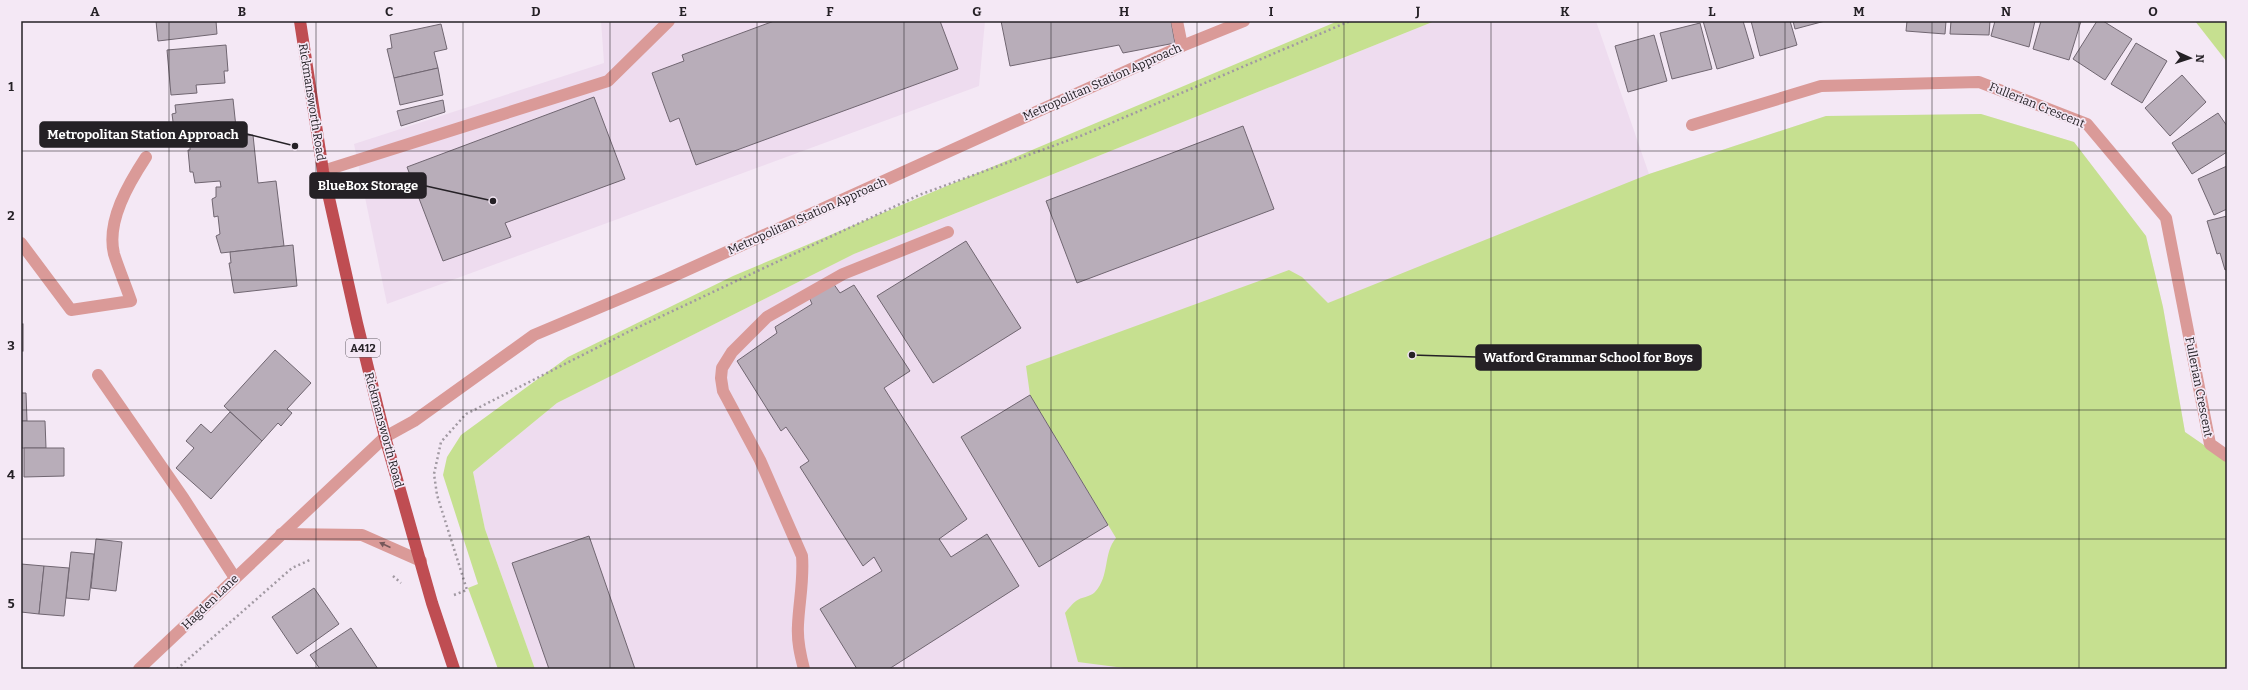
<svg xmlns="http://www.w3.org/2000/svg" width="2248" height="690" font-family="Bitter,serif">
	<rect width="100%" height="100%" fill="#f4e8f5"/>
	<g fill="#eedcef">
		<polygon points="601,21 985,21 979,86 387,304 354,144 604,63"/>
		<polygon points="1435,21 1596,21 1649,174 1826,116 1981,114 2074,142 2146,236 2163,307 2185,432 2227,461 2227,669 535,669 485,529 473,472 557,403 854,254"/>
	</g>
	<g fill="#c6e090">
		<polygon points="1338,21 1435,21 854,254 557,403 473,472 485,529 535,669 498,669 468,588 478,584 443,475 447,457 461,435 568,357 733,276"/>
		<polygon points="2195,21 2227,21 2227,62"/>
		<path d="M1981,114L2074,142L2146,236L2163,307L2185,432L2227,461V669H1132L1078,662L1065,613C1068,609 1072,604 1076,601C1081,597 1090,597 1095,592C1110,576 1103,553 1116,538L1030,395L1026,366L1289,270L1302,277L1328,303L1649,174L1826,116Z"/>
	</g>
	<g fill="#b8adb9" stroke="#706671">
		<polygon points="156,21 216,21 217,34 158,41"/>
		<polygon points="774,21 940,21 958,69 696,165 679,118 670,122 652,73 684,61 682,55"/>
		<polygon points="1001,21 1171,21 1175,43 1123,53 1119,45 1010,66"/>
		<polygon points="1703,21 1743,21 1754,58 1717,69"/>
		<polygon points="1751,21 1790,21 1797,45 1760,56"/>
		<polygon points="1793,21 1825,21 1795,29"/>
		<polygon points="1907,21 1946,21 1945,34 1906,31"/>
		<polygon points="1951,21 1990,21 1989,35 1950,34"/>
		<polygon points="1995,21 2035,21 2029,47 1991,36"/>
		<polygon points="2041,21 2081,21 2069,60 2033,49"/>
		<polygon points="2097,21 2103,21 2132,39 2105,80 2073,59"/>
		<polygon points="1700,23 1712,69 1672,79 1660,33"/>
		<polygon points="441,24 447,49 434,52 438,68 394,78 387,49 392,48 390,35"/>
		<polygon points="1654,35 1667,81 1628,92 1615,46"/>
		<polygon points="2136,43 2167,61 2142,103 2111,84"/>
		<polygon points="226,45 228,71 224,71 225,83 196,85 197,93 171,95 167,50"/>
		<polygon points="438,68 443,95 400,105 394,78"/>
		<polygon points="2182,75 2206,102 2170,136 2145,108"/>
		<polygon points="594,97 625,179 505,223 511,237 443,261 407,167"/>
		<polygon points="233,99 237,137 253,135 258,183 276,181 284,246 221,253 216,236 220,234 218,216 214,217 212,199 216,197 216,187 221,187 220,181 195,183 193,172 190,172 188,150 190,150 190,143 179,144 179,136 175,137 172,114 176,113 175,105"/>
		<polygon points="443,100 445,112 401,126 397,111"/>
		<polygon points="2218,113 2227,126 2227,152 2192,174 2172,143"/>
		<polygon points="1243,126 1274,209 1077,283 1046,201"/>
		<polygon points="2227,166 2227,209 2214,215 2198,179"/>
		<polygon points="2227,216 2227,269 2225,270 2220,253 2217,254 2207,221"/>
		<polygon points="966,241 1021,328 933,383 877,296"/>
		<polygon points="293,245 297,286 234,293 229,263 231,263 230,252"/>
		<polygon points="833,283 840,293 854,285 910,371 884,388 967,519 939,539 951,557 987,534 1019,586 889,669 857,669 820,609 882,571 874,557 863,566 800,467 809,461 786,427 781,431 737,361 777,333 775,327 812,304 809,297"/>
		<rect x="21" y="324" width="2" height="27"/>
		<polygon points="275,350 311,383 287,409 292,413 281,426 278,423 262,441 224,406"/>
		<polygon points="21,393 26,393 27,421 21,421"/>
		<polygon points="1030,395 1108,525 1039,567 961,437"/>
		<polygon points="230,412 262,441 211,499 176,468 194,448 186,441 201,424 211,433"/>
		<polygon points="21,421 45,421 46,448 21,448"/>
		<polygon points="24,448 64,448 64,476 24,477"/>
		<polygon points="589,536 635,669 549,669 512,563"/>
		<polygon points="96,539 122,542 116,591 91,588"/>
		<polygon points="71,552 94,554 89,600 66,598"/>
		<polygon points="21,564 44,566 39,614 21,612"/>
		<polygon points="44,566 69,568 64,616 39,614"/>
		<polygon points="314,588 339,624 297,654 272,617"/>
		<polygon points="351,628 378,669 320,669 310,655"/>
	</g>
	<g fill="none" stroke-linecap="round" stroke-linejoin="round">
		<g stroke="#a199a2" stroke-width="2.5" stroke-dasharray="2 3" stroke-linecap="butt">
			<polyline points="393,576 401,583"/>
			<polyline points="454,595 467,590 437,495 434,474 441,442 466,414 628,332 919,195 1083,135 1350,21"/>
			<polyline points="177,669 292,568 312,559"/>
		</g>
		<g stroke="#da9a98" stroke-width="12">
			<polyline points="1177,21 1182,46"/>
			<polyline points="1692,125 1821,86 1979,82 2087,124 2166,218 2210,444 2227,456"/>
			<polyline points="323,171 608,81 669,21"/>
			<path d="M21,243L71,310L131,301C126,286 119,270 114,254C106,221 129,183 146,157"/>
			<polyline points="98,375 184,499 235,578"/>
			<polyline points="281,534 362,535 421,561"/>
			<polyline points="139,669 385,437 414,421 534,335 667,279 1182,46 1244,21"/>
			<path d="M804,669C800,654 797,641 798,625C799,602 804,580 802,556L760,460L723,391L721,378L722,368L732,352L767,317L843,274L948,232"/>
		</g>
		<polyline stroke="#bf4d52" stroke-width="12" points="300,21 323,171 357,323 385,437 432,603 454,669"/>
	</g>
	<defs><path id="oneway-solid" d="M-6-.8H1V-3.2L6.5 0L1 3.2V.8H-6Z"/></defs>
	<use fill="#765759" href="#oneway-solid" transform="translate(385 545) rotate(-156)"/>
	<path fill="none" stroke="#252126" stroke-width="1" stroke-opacity="0.55" d="M169,21V669M316,21V669M463,21V669M610,21V669M757,21V669M904,21V669M1051,21V669M1197,21V669M1344,21V669M1491,21V669M1638,21V669M1785,21V669M1932,21V669M2079,21V669M21,151H2227M21,280H2227M21,410H2227M21,539H2227"/>
	<g text-anchor="middle" dominant-baseline="central" stroke-width="3.5" stroke-linejoin="round" paint-order="stroke">
		<rect fill="#f4e8f5" stroke="#635d64" stroke-width="1" x="346" y="339" width="34" height="18" rx="3"/>
		<g font-size="11" font-weight="bold" fill="#252126">
			<text x="363" y="348">A412</text>
		</g>
		<g font-size="12" fill="#252126" stroke="#f4e8f5">
			<text transform="translate(1102 82) rotate(-24)">Metropolitan Station Approach</text>
			<text transform="translate(312 102) rotate(81)">Rickmansworth Road</text>
			<text transform="translate(2037 105) rotate(22)">Fullerian Crescent</text>
			<text transform="translate(807 216) rotate(-24)">Metropolitan Station Approach</text>
			<text transform="translate(2199 387) rotate(79)">Fullerian Crescent</text>
			<text transform="translate(384 430) rotate(75)">Rickmansworth Road</text>
			<text transform="translate(210 602) rotate(-44)">Hagden Lane</text>
		</g>
	</g>
	<path fill="none" stroke="#252126" stroke-width="1.5" d="M295 146L247 134M493 201L426 186M1412 355L1476 357"/>
	<g fill="#252126" stroke="#f4e8f5" stroke-width="1.5">
		<circle cx="295" cy="146" r="4"/>
		<circle cx="493" cy="201" r="4"/>
		<circle cx="1412" cy="355" r="4"/>
	</g>
	<g fill="#252126" stroke="#252126" stroke-width="1.5">
		<rect x="40" y="122" width="207" height="25" rx="4"/>
		<rect x="310" y="173" width="116" height="25" rx="4"/>
		<rect x="1476" y="345" width="225" height="25" rx="4"/>
	</g>
	<g font-size="13" text-anchor="middle" font-weight="bold" fill="#fff">
		<text x="143" y="139">Metropolitan Station Approach</text>
		<text x="368" y="190">BlueBox Storage</text>
		<text x="1588" y="362">Watford Grammar School for Boys</text>
	</g>
	<rect width="2248" height="690" fill="none" stroke="#f4e8f5" stroke-width="44"/>
	<g transform="translate(2190 58) rotate(93)" stroke="#f4e8f5" stroke-width="3" paint-order="stroke">
	<path d="M0-3L7 15L0 10L-7 15Z" fill="#252126"/>
	<text y="-6" font-size="11" font-weight="bold" text-anchor="middle" fill="#252126">N</text>
	</g>
	<rect x="22" y="22" width="2204" height="646" fill="none" stroke="#252126" stroke-width="1.5"/>
	<g font-size="13" text-anchor="middle" font-weight="bold" fill="#252126">
		<text x="95" y="16">A</text>
		<text x="242" y="16">B</text>
		<text x="389" y="16">C</text>
		<text x="536" y="16">D</text>
		<text x="683" y="16">E</text>
		<text x="830" y="16">F</text>
		<text x="977" y="16">G</text>
		<text x="1124" y="16">H</text>
		<text x="1271" y="16">I</text>
		<text x="1418" y="16">J</text>
		<text x="1565" y="16">K</text>
		<text x="1712" y="16">L</text>
		<text x="1859" y="16">M</text>
		<text x="2006" y="16">N</text>
		<text x="2153" y="16">O</text>
		<text x="11" y="91">1</text>
		<text x="11" y="220">2</text>
		<text x="11" y="350">3</text>
		<text x="11" y="479">4</text>
		<text x="11" y="608">5</text>
	</g>
</svg>
